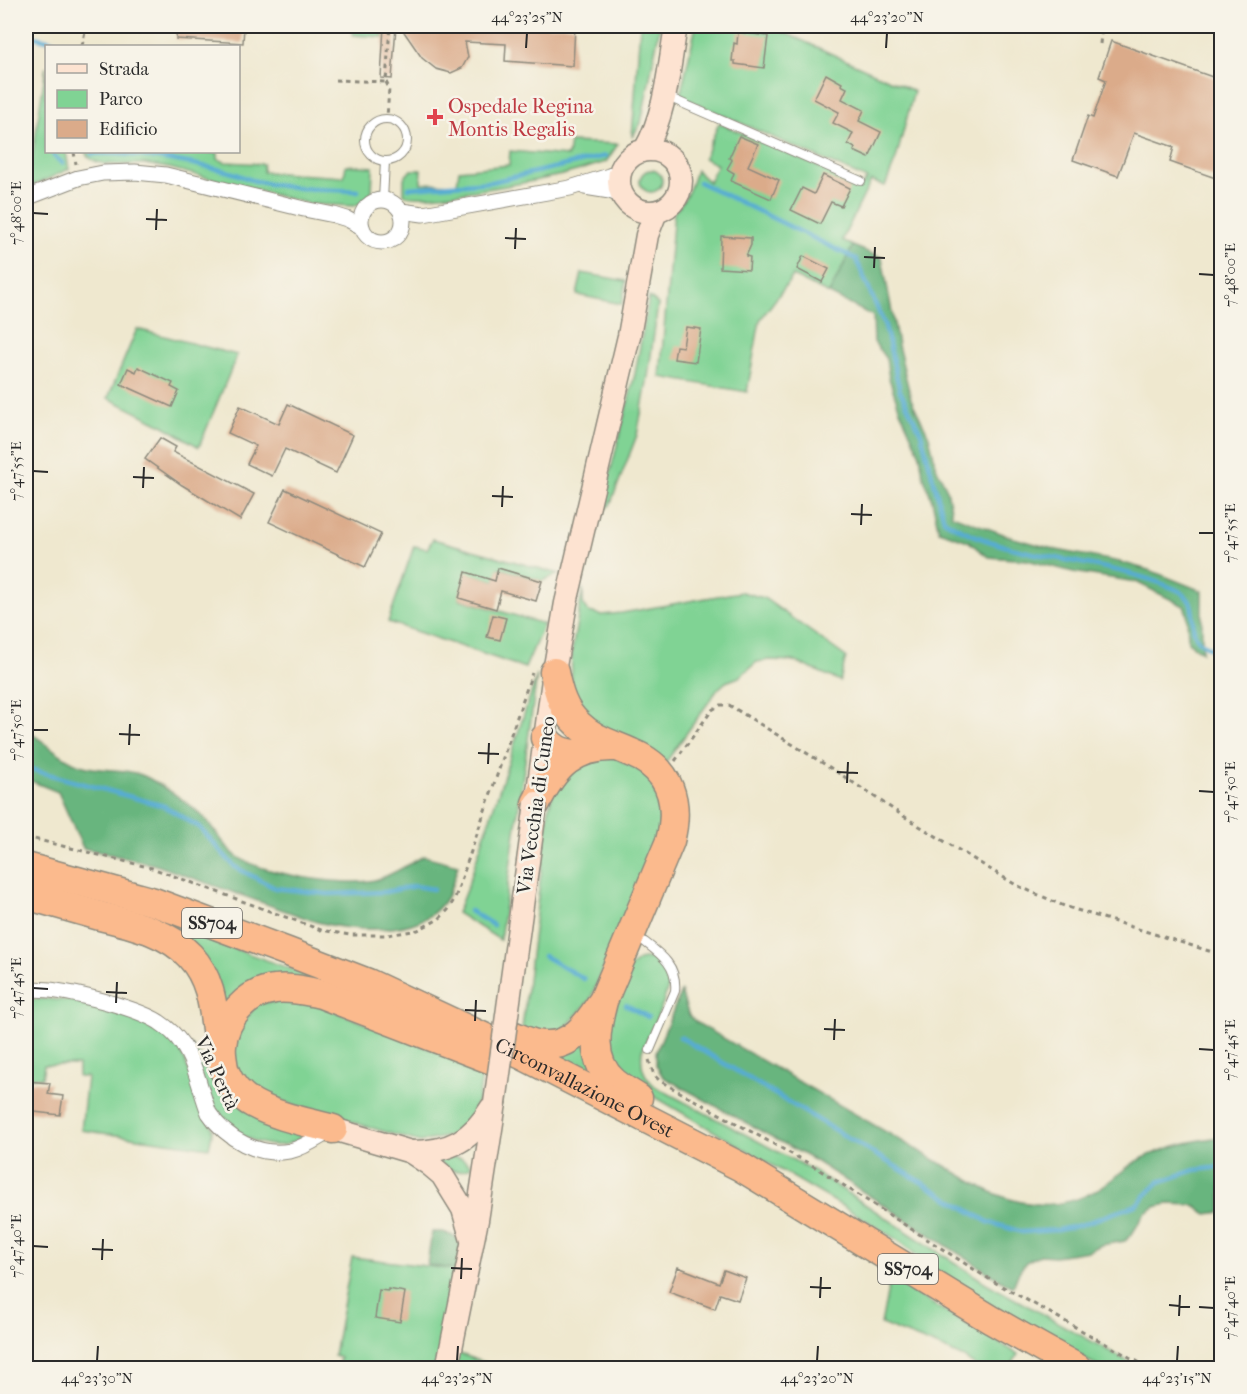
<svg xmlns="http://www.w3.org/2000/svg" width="1247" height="1394" font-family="'IM FELL French Canon',serif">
	<rect width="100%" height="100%" fill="#f7f3e8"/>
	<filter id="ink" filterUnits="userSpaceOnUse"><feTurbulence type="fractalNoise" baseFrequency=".0167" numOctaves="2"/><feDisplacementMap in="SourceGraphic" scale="12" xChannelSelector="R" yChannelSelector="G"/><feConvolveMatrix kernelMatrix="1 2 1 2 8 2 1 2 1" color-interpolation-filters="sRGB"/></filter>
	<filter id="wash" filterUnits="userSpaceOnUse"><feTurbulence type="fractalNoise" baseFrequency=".008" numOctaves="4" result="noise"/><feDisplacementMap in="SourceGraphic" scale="24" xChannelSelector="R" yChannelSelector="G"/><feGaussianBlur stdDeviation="1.35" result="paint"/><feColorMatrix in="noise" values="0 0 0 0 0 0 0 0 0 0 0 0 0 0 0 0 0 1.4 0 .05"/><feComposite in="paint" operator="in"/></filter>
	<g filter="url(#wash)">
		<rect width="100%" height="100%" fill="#efe8cf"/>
		<g fill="#80d394" stroke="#567f60" stroke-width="1.5">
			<polygon points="353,26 384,26 383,37 353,35"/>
			<polygon points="640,26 660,26 641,123 632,137"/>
			<path d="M696,26H770L914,91L896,159L885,186L871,181L842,240L853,246L829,294L793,276L760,320L747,392L660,377L674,212C686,200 691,187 696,170L709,182L717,165L704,158L719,123L862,186L867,179L680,96Z"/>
			<polygon points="46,66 46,152 66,152 69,169 26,189 26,182 31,165"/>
			<path d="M570,142L618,144L606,162C588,167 570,174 552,177C530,182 417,203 404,194V178L411,170H421V183L457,184L459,170L509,165L510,151L568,156Z"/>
			<path d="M85,152H205L218,153V159L225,162L263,164V172L344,177L346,165L373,167L372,192L361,203L354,206L310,204L169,168C160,167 152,165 144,164C128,163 93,170 85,152Z"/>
			<circle cx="651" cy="181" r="11"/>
			<polygon points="582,273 626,281 622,304 577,295"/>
			<polygon points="649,297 658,304 648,377 637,435 610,505 600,513 635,374"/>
			<polygon points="137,329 237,355 199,447 162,425 108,398"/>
			<polygon points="433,539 559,574 542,581 499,568 495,581 466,573 459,599 544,624 525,668 388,622 414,546 427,549"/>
			<polygon points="583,588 583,603 586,609 589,612 601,615 622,613 729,594 742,592 764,598 846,657 840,681 794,661 769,660 757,662 739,677 726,682 718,689 666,762 589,720 571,694 572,650"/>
			<polygon points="537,675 500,940 457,913 468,885"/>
			<polygon points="612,756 644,772 661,802 660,835 590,1000 559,1035 522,1029 549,807 553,793 576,766"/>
			<polygon points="172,926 338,986 225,1013"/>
			<path d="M650,958C659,961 668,966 669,977C671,991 648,1036 642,1051C640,1067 644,1077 656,1087L814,1171L986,1283L1140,1368H1103L1086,1360L941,1276L902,1243L856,1214L619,1076L604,1039L629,968L639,960Z"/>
			<polygon points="26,999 47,999 75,1001 137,1019 161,1029 180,1049 213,1129 209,1148 81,1130 87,1077 78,1077 78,1065 44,1065 42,1078 26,1076"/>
			<polygon points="309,1001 483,1070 478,1101 467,1122 450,1136 420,1142 270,1098 254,1090 240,1075 234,1064 233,1038 257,1003"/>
			<polygon points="588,1035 599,1081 547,1055"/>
			<path d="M191,1045L207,1064L219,1085L307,1133C301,1138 295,1142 287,1144C263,1150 227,1132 215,1111C205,1094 198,1064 191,1045Z"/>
			<path d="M453,1157L461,1158L472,1166C457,1177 447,1168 434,1159Z"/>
			<polygon points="352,1257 458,1270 440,1368 338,1368 340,1357 334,1355"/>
			<polygon points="890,1279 1018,1354 1010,1368 978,1368 964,1358 942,1348 881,1324"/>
			<polygon points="457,1353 501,1368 454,1368"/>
		</g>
		<g fill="#68b57e" stroke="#4a7054" stroke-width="1.5">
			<polygon points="853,246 882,258 898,345 911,399 929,436 937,469 947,489 952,515 1014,538 1057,550 1120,562 1152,571 1202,591 1202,652 1188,642 1187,614 1184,606 1136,582 1073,572 1027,560 988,557 968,541 939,531 932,500 923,475 920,455 899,408 889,378 886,359 874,342 873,316 829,294"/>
			<path d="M26,731C45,740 59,758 80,765C103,773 128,766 150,779C169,790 190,803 205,819C215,830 223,844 234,854C256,874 346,887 375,880C392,876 408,864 424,856L458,865C454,878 451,893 442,904C417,937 352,931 317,922L156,865L83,848L58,792L26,779Z"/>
			<path d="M681,992L689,1016L697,1023L985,1189C1026,1210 1069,1211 1107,1183C1119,1175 1128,1165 1141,1159C1166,1147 1194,1140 1221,1137V1212L1207,1214L1193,1205L1168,1204L1155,1207L1145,1213L1132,1234L1125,1241L1101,1245L1089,1251L1055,1256L1040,1255L1026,1262L1019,1272L1013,1287L992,1275L817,1162L663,1077L656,1065V1052Z"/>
			<polygon points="432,1232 443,1232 460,1239 461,1252 458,1270 427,1265"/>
		</g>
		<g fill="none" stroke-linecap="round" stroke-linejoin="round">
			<g stroke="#57acd3" stroke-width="4.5">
				<polyline points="26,35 64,44 63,46"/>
				<polyline points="53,152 54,156 62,163"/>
				<path d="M92,154C132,152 187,162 226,171C236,173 246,179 256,181C289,189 324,190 358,191"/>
				<path d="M699,182L856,259L885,326L900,391L921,433L944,520C1010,562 1103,557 1175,589C1204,602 1186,625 1198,640C1204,646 1215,650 1222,655"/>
				<polyline points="409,188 491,182 606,156"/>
				<polyline points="26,768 164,806 199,827 235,867 275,888 328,894 385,892 415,886 433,889"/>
				<polyline points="470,911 493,925"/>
				<polyline points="544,956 584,979"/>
				<polyline points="626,1005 648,1017"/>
				<polyline points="680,1037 988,1222 1022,1232 1058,1230 1080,1225 1136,1205 1159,1182 1195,1170 1222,1167"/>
			</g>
		</g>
		<g id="blocks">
			<g fill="#dbab8a">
				<polygon points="177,26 244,26 243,43 176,39"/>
				<polygon points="384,26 396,26 392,79 381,78"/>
				<polygon points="400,26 575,26 573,66 505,61 506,44 465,42 468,57 462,68 451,73 436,69 422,58"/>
				<polygon points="738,32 768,36 764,68 735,64 735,61 732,61 734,43 737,44"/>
				<polygon points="1111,41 1221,80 1221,180 1170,162 1174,147 1134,133 1118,176 1073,160 1088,116 1093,118 1106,80 1099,77"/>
				<polygon points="826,74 842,83 841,85 847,88 842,99 864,110 859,121 881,132 869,158 854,151 855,148 848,144 853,133 833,123 839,112 814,99"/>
				<polygon points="739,136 758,144 748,166 779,180 771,199 731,181 734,173 727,169 732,160 729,158"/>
				<polygon points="823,175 850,188 841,206 831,202 820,224 791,210 802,188 814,194"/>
				<polygon points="721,236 751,238 751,245 746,256 750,257 749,270 720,268"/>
				<polygon points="803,256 829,269 822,282 797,269"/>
				<polygon points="686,327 701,329 696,362 674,359 676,346 683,347"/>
				<polygon points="138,367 173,383 171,387 179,391 172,407 121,384 128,368 136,372"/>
				<polygon points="288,404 353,435 336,473 285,449 272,476 247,464 256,446 228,433 240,406 279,424"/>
				<polygon points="160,438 176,447 173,452 254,494 240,520 182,485 145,459"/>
				<polygon points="285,489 381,534 365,567 269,522"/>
				<polygon points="498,568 542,581 536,601 501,591 496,609 459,598 466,572 495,581"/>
				<polygon points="493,615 506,618 500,640 487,637"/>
				<polygon points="26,1081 50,1083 48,1094 63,1096 60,1115 26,1111"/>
				<polygon points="678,1267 719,1283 724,1270 746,1278 738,1300 720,1294 715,1309 669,1292"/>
				<polygon points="388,1289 405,1292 400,1322 375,1318 379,1290 388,1291"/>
			</g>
		</g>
	</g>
	<g filter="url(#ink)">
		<use href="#blocks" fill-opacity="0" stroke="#8d8a7d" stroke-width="1.5"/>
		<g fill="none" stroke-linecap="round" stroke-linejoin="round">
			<g stroke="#8d8a7d" stroke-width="10">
				<g id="lane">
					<polyline points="668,97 861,181"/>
					<circle cx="386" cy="140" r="21"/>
					<polyline points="383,200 385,161"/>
					<path d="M637,936C657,952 678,963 675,991L650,1050"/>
				</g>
			</g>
			<g stroke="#8d8a7d" stroke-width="17">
				<g id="street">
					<polyline points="585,187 610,191 623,196"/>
					<polyline points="26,198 78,178 103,173 135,172 166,175 304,209 334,215 347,219 362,227"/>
					<circle cx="382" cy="221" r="21"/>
					<polyline points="401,211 423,214 570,188 609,176 620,171"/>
					<path d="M26,990C53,985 135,1007 159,1022C168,1028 176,1035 182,1044C196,1064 200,1090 209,1113C226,1139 259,1157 290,1151C306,1147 319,1137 333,1129"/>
				</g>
			</g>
			<g stroke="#8d8a7d" stroke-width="25">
				<g id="secondary">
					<circle cx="650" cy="181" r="31"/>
					<path d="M645,150C666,113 669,67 676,26"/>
					<polyline points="537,798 554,672 566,603 629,336 647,235 656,212"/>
					<polyline points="333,1129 411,1152 429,1164 442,1175 463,1209 471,1237"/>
					<path d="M411,1152C450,1152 472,1140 492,1107"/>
					<polyline points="447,1368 477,1220 495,1103"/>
				</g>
			</g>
			<g stroke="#8d8a7d" stroke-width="31">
				<g id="highway">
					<path d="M554,672C558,692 563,711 579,725C594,740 613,744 632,753C671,769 680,803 670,841L603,1001C596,1028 589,1061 614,1082C621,1088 630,1093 638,1098"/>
					<path d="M545,738C553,749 562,753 576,754"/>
					<path d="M536,803C554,767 574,745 616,747"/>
					<path id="s1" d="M26,867L154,902L288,952L368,983L522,1055L741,1167L990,1319L1077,1368"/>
					<path d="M26,895C50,902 75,909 100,916C131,924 167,931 190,956C233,1002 197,1073 254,1104C278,1117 307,1122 333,1129"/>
					<path d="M512,1035C522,1039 533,1045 544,1045C571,1047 587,1025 600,1005"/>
					<path d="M224,1069C223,1061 221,1053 222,1046C224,1018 247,992 275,989C290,987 306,991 321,994L492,1060"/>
				</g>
			</g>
			<g stroke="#8d8a7d" stroke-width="3" stroke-dasharray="4.5 4.5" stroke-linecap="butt">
				<polyline points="1100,44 1102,26"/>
				<polyline points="82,46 86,26"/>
				<polyline points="335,80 386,82 390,26"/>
				<polyline points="386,82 389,88 387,118"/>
				<polyline points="74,152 76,164"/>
				<polyline points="675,761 712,710 720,705 729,705 834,770 908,819 1016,885 1064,906 1222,955"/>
				<polyline points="26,837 152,868 321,930 350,935 388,935 418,930 439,919 448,910 455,898 532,673"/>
				<polyline points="649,1060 654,1075 660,1081 815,1167 989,1279 1149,1368"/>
			</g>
			<use href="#lane" stroke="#fff" stroke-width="8"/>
			<use href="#street" stroke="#fff" stroke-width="15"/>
			<use href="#secondary" stroke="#fde3d1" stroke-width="22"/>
			<use href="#highway" stroke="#fbba8d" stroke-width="28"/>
			<g stroke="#8d8a7d" stroke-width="25" stroke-linecap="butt">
				<polyline id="secondary-bridge" points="495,1103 536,803"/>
			</g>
			<use href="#secondary-bridge" stroke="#fde3d1" stroke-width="22"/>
		</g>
	</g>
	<path fill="none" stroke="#2b2b2b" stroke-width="2" d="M526,48L527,33M886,48L887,33M33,213L48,214M146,219L167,220M156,230L157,209M505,238L526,239M515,249L516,228M864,257L885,258M874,268L875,247M1199,274L1214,275M33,471L48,472M133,477L154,478M143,488L144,467M492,496L513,497M502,507L503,486M851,514L872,515M861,525L862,504M1199,533H1214M33,730H48M119,734L140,735M129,745L130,724M478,753L499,754M488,764L489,743M837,772L858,773M847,783L848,762M1199,791L1214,792M33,988L48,989M106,992L127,993M116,1003L117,982M465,1010L486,1011M475,1021L476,1000M824,1029L845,1030M834,1040L835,1019M1199,1049L1214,1050M33,1246L48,1247M92,1249L113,1250M102,1260L103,1239M451,1268L472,1269M461,1279L462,1258M810,1287L831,1288M820,1298L821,1277M1169,1305L1190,1307M1199,1307L1214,1308M1179,1316L1180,1295M97,1361L98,1346M457,1361L458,1346M817,1361L818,1346M1177,1361L1178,1346"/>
	<path fill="#e0444e" stroke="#f7f3e8" stroke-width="2" d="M432 108h6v6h6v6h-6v6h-6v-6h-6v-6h6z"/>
	<g text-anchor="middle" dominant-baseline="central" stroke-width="5" stroke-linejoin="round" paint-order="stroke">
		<g fill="#f7f3e8" stroke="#686764" stroke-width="1.5">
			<rect x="182" y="908" width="60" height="30" rx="4.5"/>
			<rect x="878" y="1254" width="60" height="30" rx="4.5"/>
		</g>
		<g font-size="18" font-weight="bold" fill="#2b2b2b">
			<text x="212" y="923">SS704</text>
			<text x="908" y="1269">SS704</text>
		</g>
		<g font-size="20" fill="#be3a42" stroke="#f7f3e8" text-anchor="start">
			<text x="448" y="106">Ospedale Regina<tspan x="448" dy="23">Montis Regalis</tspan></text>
		</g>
		<g font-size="20" fill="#2b2b2b" stroke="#f7f3e8">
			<text transform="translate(536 805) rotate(-82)">Via Vecchia di Cuneo</text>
			<text transform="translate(217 1073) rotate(65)">Via Pertà</text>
			<text stroke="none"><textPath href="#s1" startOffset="602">Circonvallazione Ovest</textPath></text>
		</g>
	</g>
	<rect width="1247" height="1394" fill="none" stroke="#f7f3e8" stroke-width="66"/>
	<rect x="45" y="45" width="195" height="108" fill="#f7f3e8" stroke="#a5a39c" stroke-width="1.5"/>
	<rect x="57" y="64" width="30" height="9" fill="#fde3d1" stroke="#a5a39c" stroke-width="1.5"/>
	<text x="99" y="75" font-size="18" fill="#2b2b2b">Strada</text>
	<rect x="57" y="90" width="30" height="18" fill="#80d394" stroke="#a5a39c" stroke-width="1.5"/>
	<text x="99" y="105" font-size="18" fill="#2b2b2b">Parco</text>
	<rect x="57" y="120" width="30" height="18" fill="#dbab8a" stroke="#a5a39c" stroke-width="1.5"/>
	<text x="99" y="135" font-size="18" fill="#2b2b2b">Edificio</text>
	<rect x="33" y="33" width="1181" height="1328" fill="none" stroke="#2b2b2b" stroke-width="2"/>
	<g font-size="15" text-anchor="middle" fill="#2b2b2b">
		<text x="527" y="22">44°23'25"N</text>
		<text x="887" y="22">44°23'20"N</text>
		<text transform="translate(16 213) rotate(-90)" y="5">7°48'00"E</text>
		<text transform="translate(1230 275) rotate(-90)" y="5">7°48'00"E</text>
		<text transform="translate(16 471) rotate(-90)" y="5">7°47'55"E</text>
		<text transform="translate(1230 533) rotate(-90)" y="5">7°47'55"E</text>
		<text transform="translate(16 730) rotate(-90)" y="5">7°47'50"E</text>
		<text transform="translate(1230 792) rotate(-90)" y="5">7°47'50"E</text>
		<text transform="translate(16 988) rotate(-90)" y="5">7°47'45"E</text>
		<text transform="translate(1230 1050) rotate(-90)" y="5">7°47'45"E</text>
		<text transform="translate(16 1246) rotate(-90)" y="5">7°47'40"E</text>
		<text transform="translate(1230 1308) rotate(-90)" y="5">7°47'40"E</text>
		<text x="97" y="1383">44°23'30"N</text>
		<text x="457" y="1383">44°23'25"N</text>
		<text x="817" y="1383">44°23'20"N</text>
		<text x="1177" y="1383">44°23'15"N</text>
	</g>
</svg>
